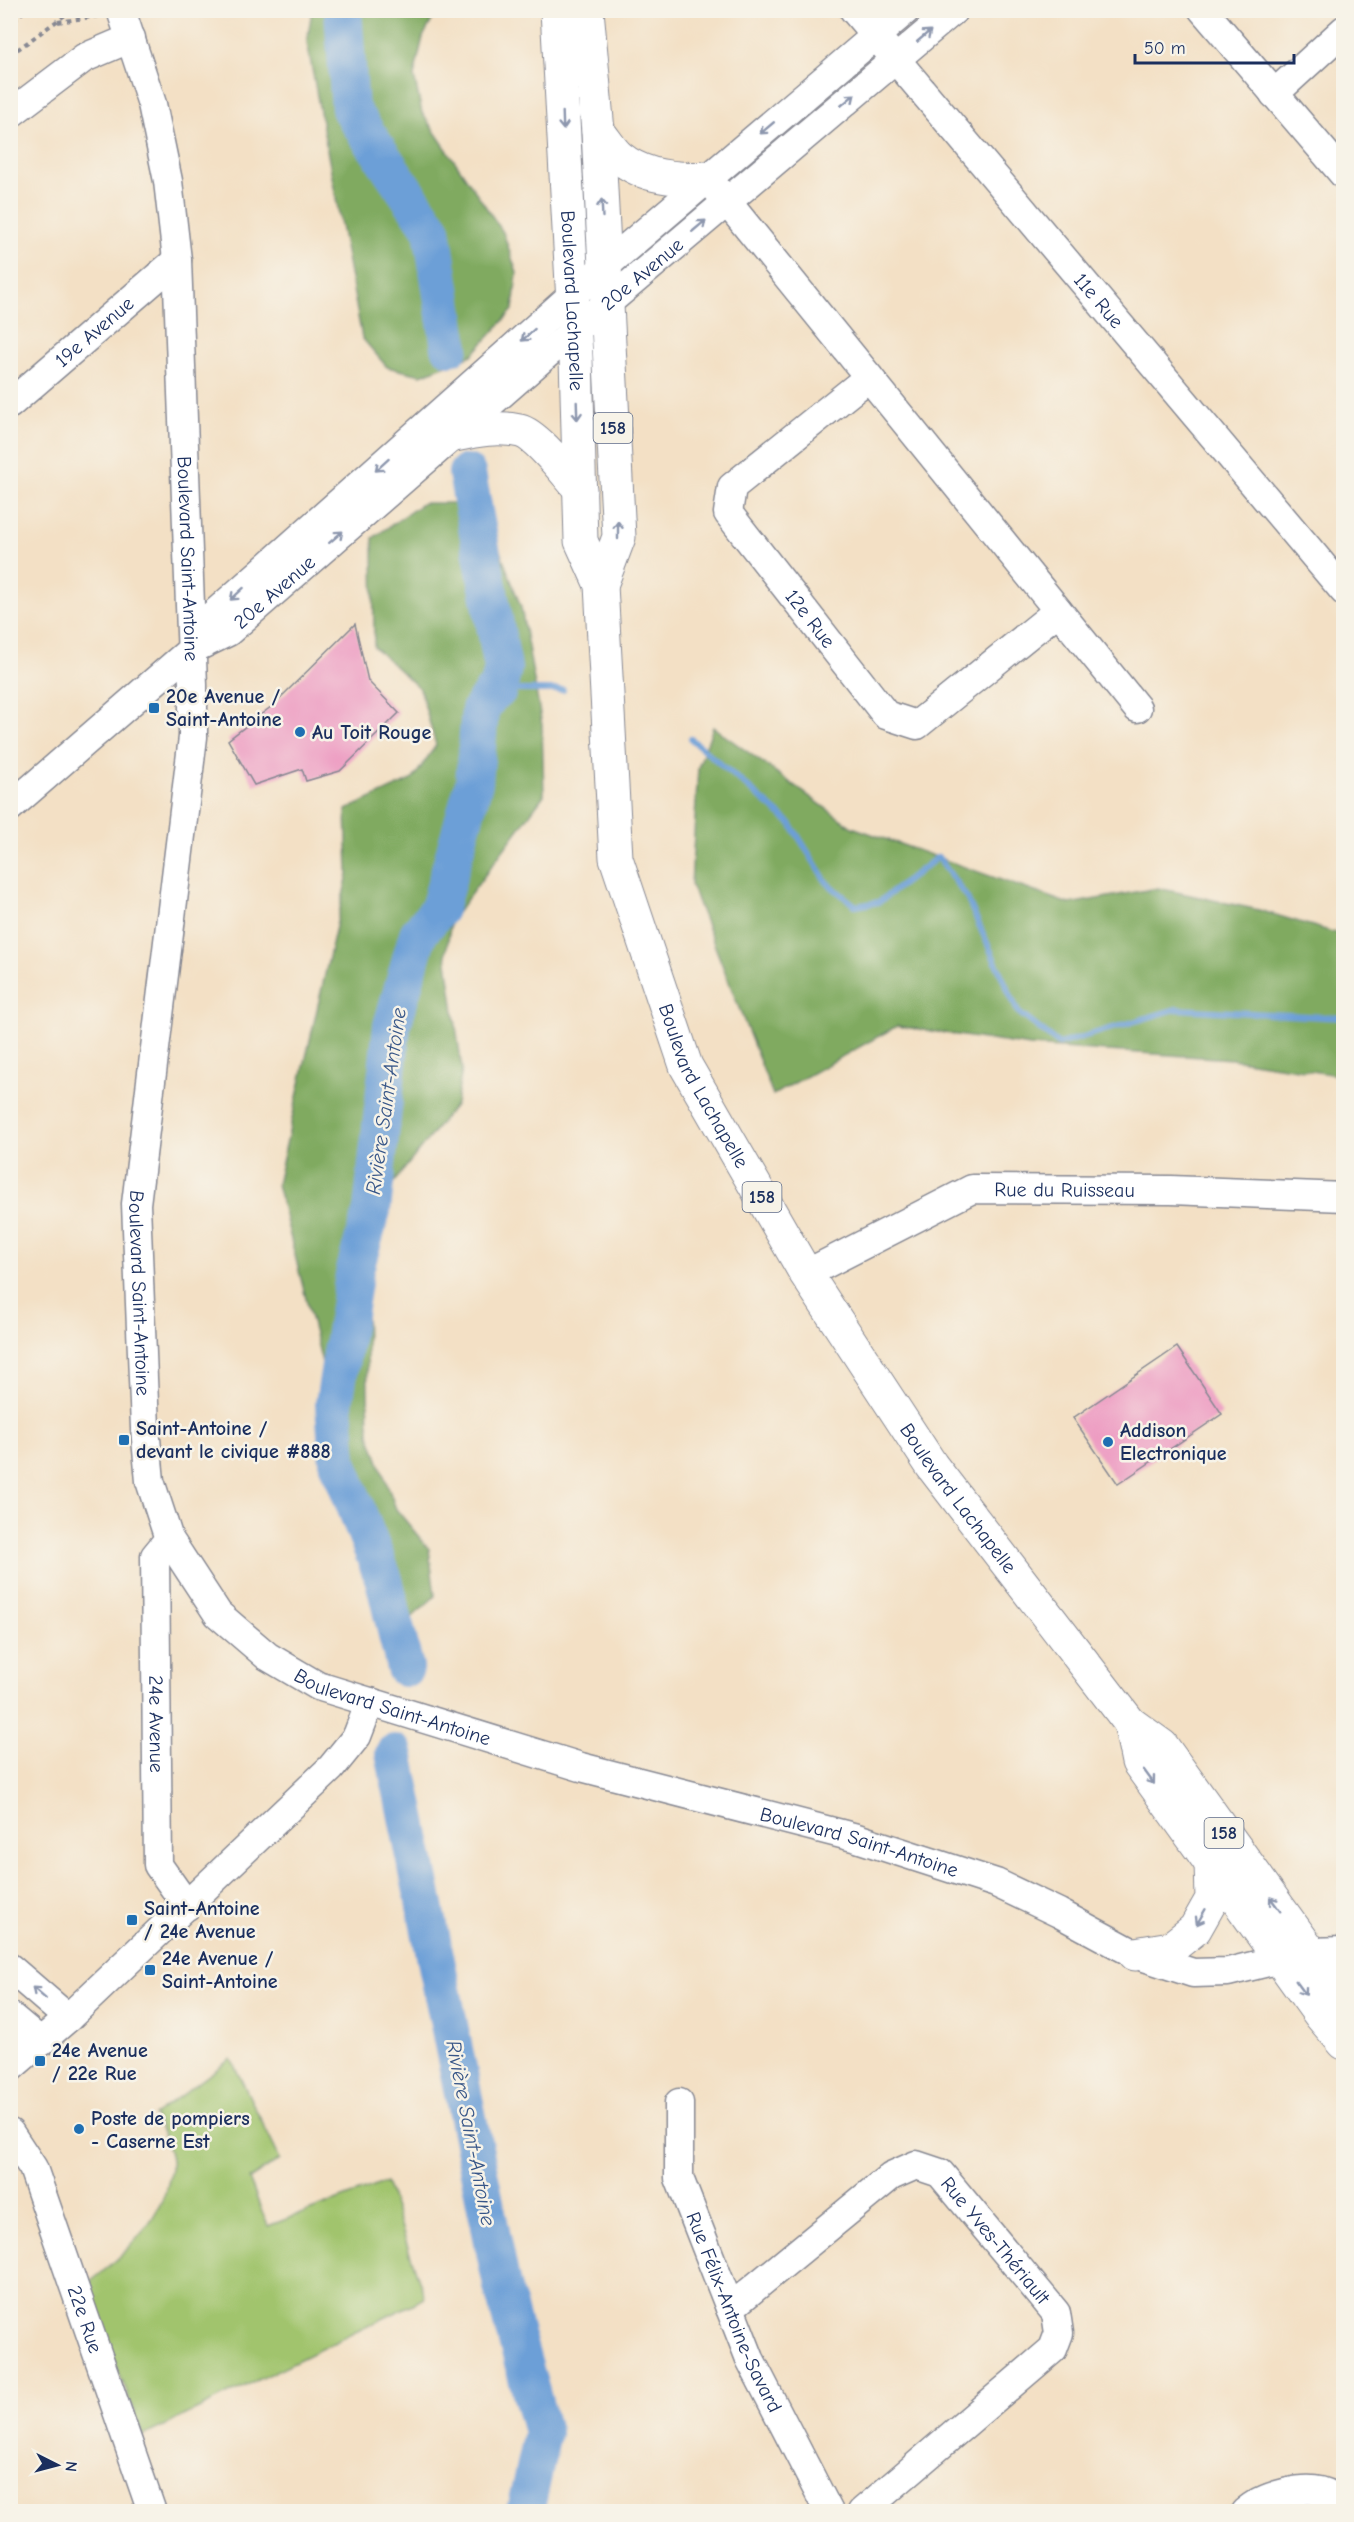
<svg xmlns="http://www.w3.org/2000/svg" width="1354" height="2522" font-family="'Comic Neue',sans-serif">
	<rect width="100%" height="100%" fill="#f7f3e8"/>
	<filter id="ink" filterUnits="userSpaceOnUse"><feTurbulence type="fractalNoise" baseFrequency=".0167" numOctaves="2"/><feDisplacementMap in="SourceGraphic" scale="12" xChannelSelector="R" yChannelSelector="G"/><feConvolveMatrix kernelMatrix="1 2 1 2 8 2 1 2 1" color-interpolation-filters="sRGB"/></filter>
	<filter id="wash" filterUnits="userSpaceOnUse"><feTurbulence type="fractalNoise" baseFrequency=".008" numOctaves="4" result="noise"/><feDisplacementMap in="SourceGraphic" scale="24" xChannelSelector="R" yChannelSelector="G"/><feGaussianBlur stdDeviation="1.35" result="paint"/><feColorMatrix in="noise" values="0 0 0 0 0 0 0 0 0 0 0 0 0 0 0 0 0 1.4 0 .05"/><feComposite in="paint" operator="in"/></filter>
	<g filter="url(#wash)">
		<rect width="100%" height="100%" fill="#f3e0c5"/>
		<path fill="#a1c46d" stroke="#5e7a66" stroke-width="1.5" d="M231,2059L280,2159L249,2179L268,2226L386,2182L425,2298L143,2436L86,2285C123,2257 166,2217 171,2168C173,2152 160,2130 154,2115Z"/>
		<g fill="#80aa60" stroke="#4e6c5f" stroke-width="1.5">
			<polygon points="312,10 437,11 423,37 414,76 422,113 503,232 517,273 513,310 472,355 421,375 387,367 362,338 307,42"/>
			<polygon points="423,503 482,503 521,607 542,725 544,795 451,921 446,954 462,1069 456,1104 364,1220 369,1434 396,1509 429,1549 435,1596 405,1624 355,1493 277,1184 348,874 346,810 413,779 436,745 420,689 374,647 373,538"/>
			<polygon points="713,727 852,827 1069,904 1158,888 1259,910 1343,935 1343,1076 1232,1059 1030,1046 897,1026 773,1095 691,885 698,768"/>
		</g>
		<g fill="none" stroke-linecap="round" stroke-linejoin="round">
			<g stroke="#6c9fd7" stroke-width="6">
				<polyline points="498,690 563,690"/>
				<polyline points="691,739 790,823 827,883 856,906 879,902 938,857 967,898 1018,1012 1059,1044 1176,1009 1344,1018"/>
			</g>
			<g stroke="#6c9fd7" stroke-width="38">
				<polyline points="343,10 350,109 432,230 450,347"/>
				<polyline points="405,1668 384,1580 338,1462 334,1404 355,1269 372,1210 392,1026 418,934 439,909 474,783 480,710 491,694 498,690 503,668 467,473"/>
				<polyline points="394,1753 502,2286 542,2432 525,2512"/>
			</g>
		</g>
		<g id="blocks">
			<g fill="#ed9cc2">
				<polygon points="355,624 368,681 399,713 340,771 306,781 302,769 254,785 228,740 272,706"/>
				<polygon points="1177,1347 1222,1414 1118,1484 1073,1418"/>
			</g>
		</g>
	</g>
	<g filter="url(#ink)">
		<use href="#blocks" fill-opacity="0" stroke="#878892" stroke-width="1.5"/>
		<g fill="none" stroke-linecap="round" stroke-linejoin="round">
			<g stroke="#878892" stroke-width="31">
				<g id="minor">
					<path id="s1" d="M121,10L152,104L168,181L177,260L193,685V737L136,1204L145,1428L150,1481L169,1539L218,1614L267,1656L318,1686L581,1767L857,1838L996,1883L1059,1913L1135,1954L1193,1973L1228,1972L1309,1952L1344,1951"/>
					<path id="s2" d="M854,10L1344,591"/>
					<polyline points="1203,10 1344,175"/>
					<polyline points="1274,94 1344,30"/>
					<polyline points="10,114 84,58 131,38"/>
					<polyline points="715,187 1137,708"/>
					<path id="s3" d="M869,377L732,487L728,513L886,715L917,725L1058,611"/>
					<path id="s4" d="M10,404L177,260"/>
					<polyline points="191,650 214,614 604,267 906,10"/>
					<path id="s5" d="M10,807L191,650L228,632L547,354L954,10"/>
					<path id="s6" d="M806,1274L972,1189L1171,1190L1344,1197"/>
					<path id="s7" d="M169,1539L155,1556L158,1865L187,1906"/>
					<polyline points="10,1968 68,2018"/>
					<polyline points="10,2016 41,2042"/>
					<polyline points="10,2068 68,2018 331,1768 357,1736 370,1702"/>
					<path id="s8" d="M679,2103V2178L750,2359L829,2512"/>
					<path id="s9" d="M10,2133L33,2168L152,2512"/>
					<path id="s10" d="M730,2308L891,2176L916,2165L940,2173L1056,2313L1059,2333L1053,2349L862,2512"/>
					<path d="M1245,2512C1262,2496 1309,2482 1330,2495C1335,2498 1340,2505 1344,2510"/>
				</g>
			</g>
			<g stroke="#878892" stroke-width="35">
				<g id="major">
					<path id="s11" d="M557,10L576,357L581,541L601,585L616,858L686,1066L806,1274L932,1466L1130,1723L1162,1746L1344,1998"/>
					<polyline points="587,10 598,131 619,537 601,585"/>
					<path d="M598,131C605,139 611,150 619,157C644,178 678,180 708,178"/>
					<path d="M455,435C477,430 498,426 520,431C537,435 568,476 580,489"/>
					<polyline points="1130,1723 1138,1762 1321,2016 1344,2043"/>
					<polyline points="1135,1954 1171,1948 1195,1929 1212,1899 1211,1862"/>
				</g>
			</g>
			<g stroke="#878892" stroke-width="4" stroke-dasharray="4.5 4.5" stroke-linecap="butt">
				<polyline points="58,22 98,16"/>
				<polyline points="10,55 72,10"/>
			</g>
			<use href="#minor" stroke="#fff" stroke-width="28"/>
			<use href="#major" stroke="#fff" stroke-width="33"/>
			<polyline stroke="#1b2f5e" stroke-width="4.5" stroke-dasharray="9 4.5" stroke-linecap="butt" points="10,22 25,10"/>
		</g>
		<defs><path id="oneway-shaft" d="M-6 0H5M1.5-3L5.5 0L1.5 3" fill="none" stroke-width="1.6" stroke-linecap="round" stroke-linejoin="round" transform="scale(1.5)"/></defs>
		<g stroke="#8d97ae">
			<use href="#oneway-shaft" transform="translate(924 36) rotate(-40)"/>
			<use href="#oneway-shaft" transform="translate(848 100) rotate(-40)"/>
			<use href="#oneway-shaft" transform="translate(563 121) rotate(88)"/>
			<use href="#oneway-shaft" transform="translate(767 128) rotate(140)"/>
			<use href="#oneway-shaft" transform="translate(602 208) rotate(-93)"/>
			<use href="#oneway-shaft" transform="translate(699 226) rotate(-40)"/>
			<use href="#oneway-shaft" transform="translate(528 335) rotate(138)"/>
			<use href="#oneway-shaft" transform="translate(577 411) rotate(88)"/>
			<use href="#oneway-shaft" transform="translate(382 465) rotate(138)"/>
			<use href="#oneway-shaft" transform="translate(618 530) rotate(-90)"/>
			<use href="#oneway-shaft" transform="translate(336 537) rotate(-41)"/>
			<use href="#oneway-shaft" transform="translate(237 594) rotate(138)"/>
			<use href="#oneway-shaft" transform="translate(1149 1777) rotate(54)"/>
			<use href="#oneway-shaft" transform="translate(1275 1904) rotate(-126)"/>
			<use href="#oneway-shaft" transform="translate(1201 1917) rotate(120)"/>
			<use href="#oneway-shaft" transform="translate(1301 1988) rotate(54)"/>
			<use href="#oneway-shaft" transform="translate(39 1993) rotate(-139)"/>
		</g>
	</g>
	<g fill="#1f6fb2" stroke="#f7f3e8" stroke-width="2">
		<rect x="148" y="702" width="12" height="12" rx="3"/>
		<circle cx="300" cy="732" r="6"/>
		<rect x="118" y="1434" width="12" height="12" rx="3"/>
		<circle cx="1108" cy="1442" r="6"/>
		<rect x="126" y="1914" width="12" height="12" rx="3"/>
		<rect x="144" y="1964" width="12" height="12" rx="3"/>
		<rect x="34" y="2055" width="12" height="12" rx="3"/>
		<circle cx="79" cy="2129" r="6"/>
	</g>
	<g text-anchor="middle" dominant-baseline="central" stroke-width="5" stroke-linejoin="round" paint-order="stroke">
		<g fill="#f7f3e8" stroke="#5d6a87" stroke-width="1.5">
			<rect x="593.5" y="413" width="39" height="30" rx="4.5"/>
			<rect x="742.5" y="1182" width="39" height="30" rx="4.5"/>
			<rect x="1204.5" y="1818" width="39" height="30" rx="4.5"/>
		</g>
		<g font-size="18" font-weight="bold" fill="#1b2f5e">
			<text x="613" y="428">158</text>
			<text x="762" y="1197">158</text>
			<text x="1224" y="1833">158</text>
		</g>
		<g font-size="20" fill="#1b2f5e" stroke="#f7f3e8">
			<text stroke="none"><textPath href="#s5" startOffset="828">20e Avenue</textPath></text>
			<text stroke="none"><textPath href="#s11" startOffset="291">Boulevard Lachapelle</textPath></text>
			<text stroke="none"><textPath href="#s2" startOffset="380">11e Rue</textPath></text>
			<text stroke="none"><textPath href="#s4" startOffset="111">19e Avenue</textPath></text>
			<text stroke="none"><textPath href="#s1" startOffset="556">Boulevard Saint-Antoine</textPath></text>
			<text stroke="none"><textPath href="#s5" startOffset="342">20e Avenue</textPath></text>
			<text stroke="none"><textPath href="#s3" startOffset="336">12e Rue</textPath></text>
			<text stroke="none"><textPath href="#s11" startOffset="1098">Boulevard Lachapelle</textPath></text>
			<text stroke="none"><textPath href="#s6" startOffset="279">Rue du Ruisseau</textPath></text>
			<text stroke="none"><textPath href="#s1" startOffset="1294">Boulevard Saint-Antoine</textPath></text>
			<text stroke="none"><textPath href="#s11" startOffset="1584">Boulevard Lachapelle</textPath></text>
			<text stroke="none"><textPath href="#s1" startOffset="1834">Boulevard Saint-Antoine</textPath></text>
			<text stroke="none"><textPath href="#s7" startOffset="190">24e Avenue</textPath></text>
			<text stroke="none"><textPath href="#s1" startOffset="2320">Boulevard Saint-Antoine</textPath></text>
			<text stroke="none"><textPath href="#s10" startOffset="348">Rue Yves-Thériault</textPath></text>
			<text stroke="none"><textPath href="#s8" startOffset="220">Rue Félix-Antoine-Savard</textPath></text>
			<text stroke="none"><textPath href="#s9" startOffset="202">22e Rue</textPath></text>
		</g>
		<g font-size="20" font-weight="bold" fill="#1b2f5e" stroke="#f7f3e8" text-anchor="start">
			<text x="166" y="696">20e Avenue /<tspan x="166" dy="23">Saint-Antoine</tspan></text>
			<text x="312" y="732">Au Toit Rouge</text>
			<text x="136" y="1428">Saint-Antoine /<tspan x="136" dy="23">devant le civique #888</tspan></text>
			<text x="1120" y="1430">Addison<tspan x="1120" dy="23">Electronique</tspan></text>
			<text x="144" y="1908">Saint-Antoine<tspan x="144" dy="23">/ 24e Avenue</tspan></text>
			<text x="162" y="1958">24e Avenue /<tspan x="162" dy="23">Saint-Antoine</tspan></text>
			<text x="52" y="2050">24e Avenue<tspan x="52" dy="23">/ 22e Rue</tspan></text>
			<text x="91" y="2118">Poste de pompiers<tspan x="91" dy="23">- Caserne Est</tspan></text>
		</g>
		<g font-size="21" font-style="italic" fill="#375688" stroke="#f7f3e8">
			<text transform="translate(386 1101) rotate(-82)">Rivière Saint-Antoine</text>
			<text transform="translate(471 2133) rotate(79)">Rivière Saint-Antoine</text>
		</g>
	</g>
	<rect width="1354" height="2522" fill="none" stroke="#f7f3e8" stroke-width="36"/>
	<g transform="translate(57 2465) rotate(96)" stroke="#f7f3e8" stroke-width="4.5" paint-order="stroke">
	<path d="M0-4.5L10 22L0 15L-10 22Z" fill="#1b2f5e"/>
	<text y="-9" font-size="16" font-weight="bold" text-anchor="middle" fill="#1b2f5e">N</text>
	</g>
	<path d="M1135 54v9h159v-9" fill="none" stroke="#1b2f5e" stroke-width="3"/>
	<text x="1144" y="54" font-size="18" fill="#1b2f5e" stroke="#f7f3e8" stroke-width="4.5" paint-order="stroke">50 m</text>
</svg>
